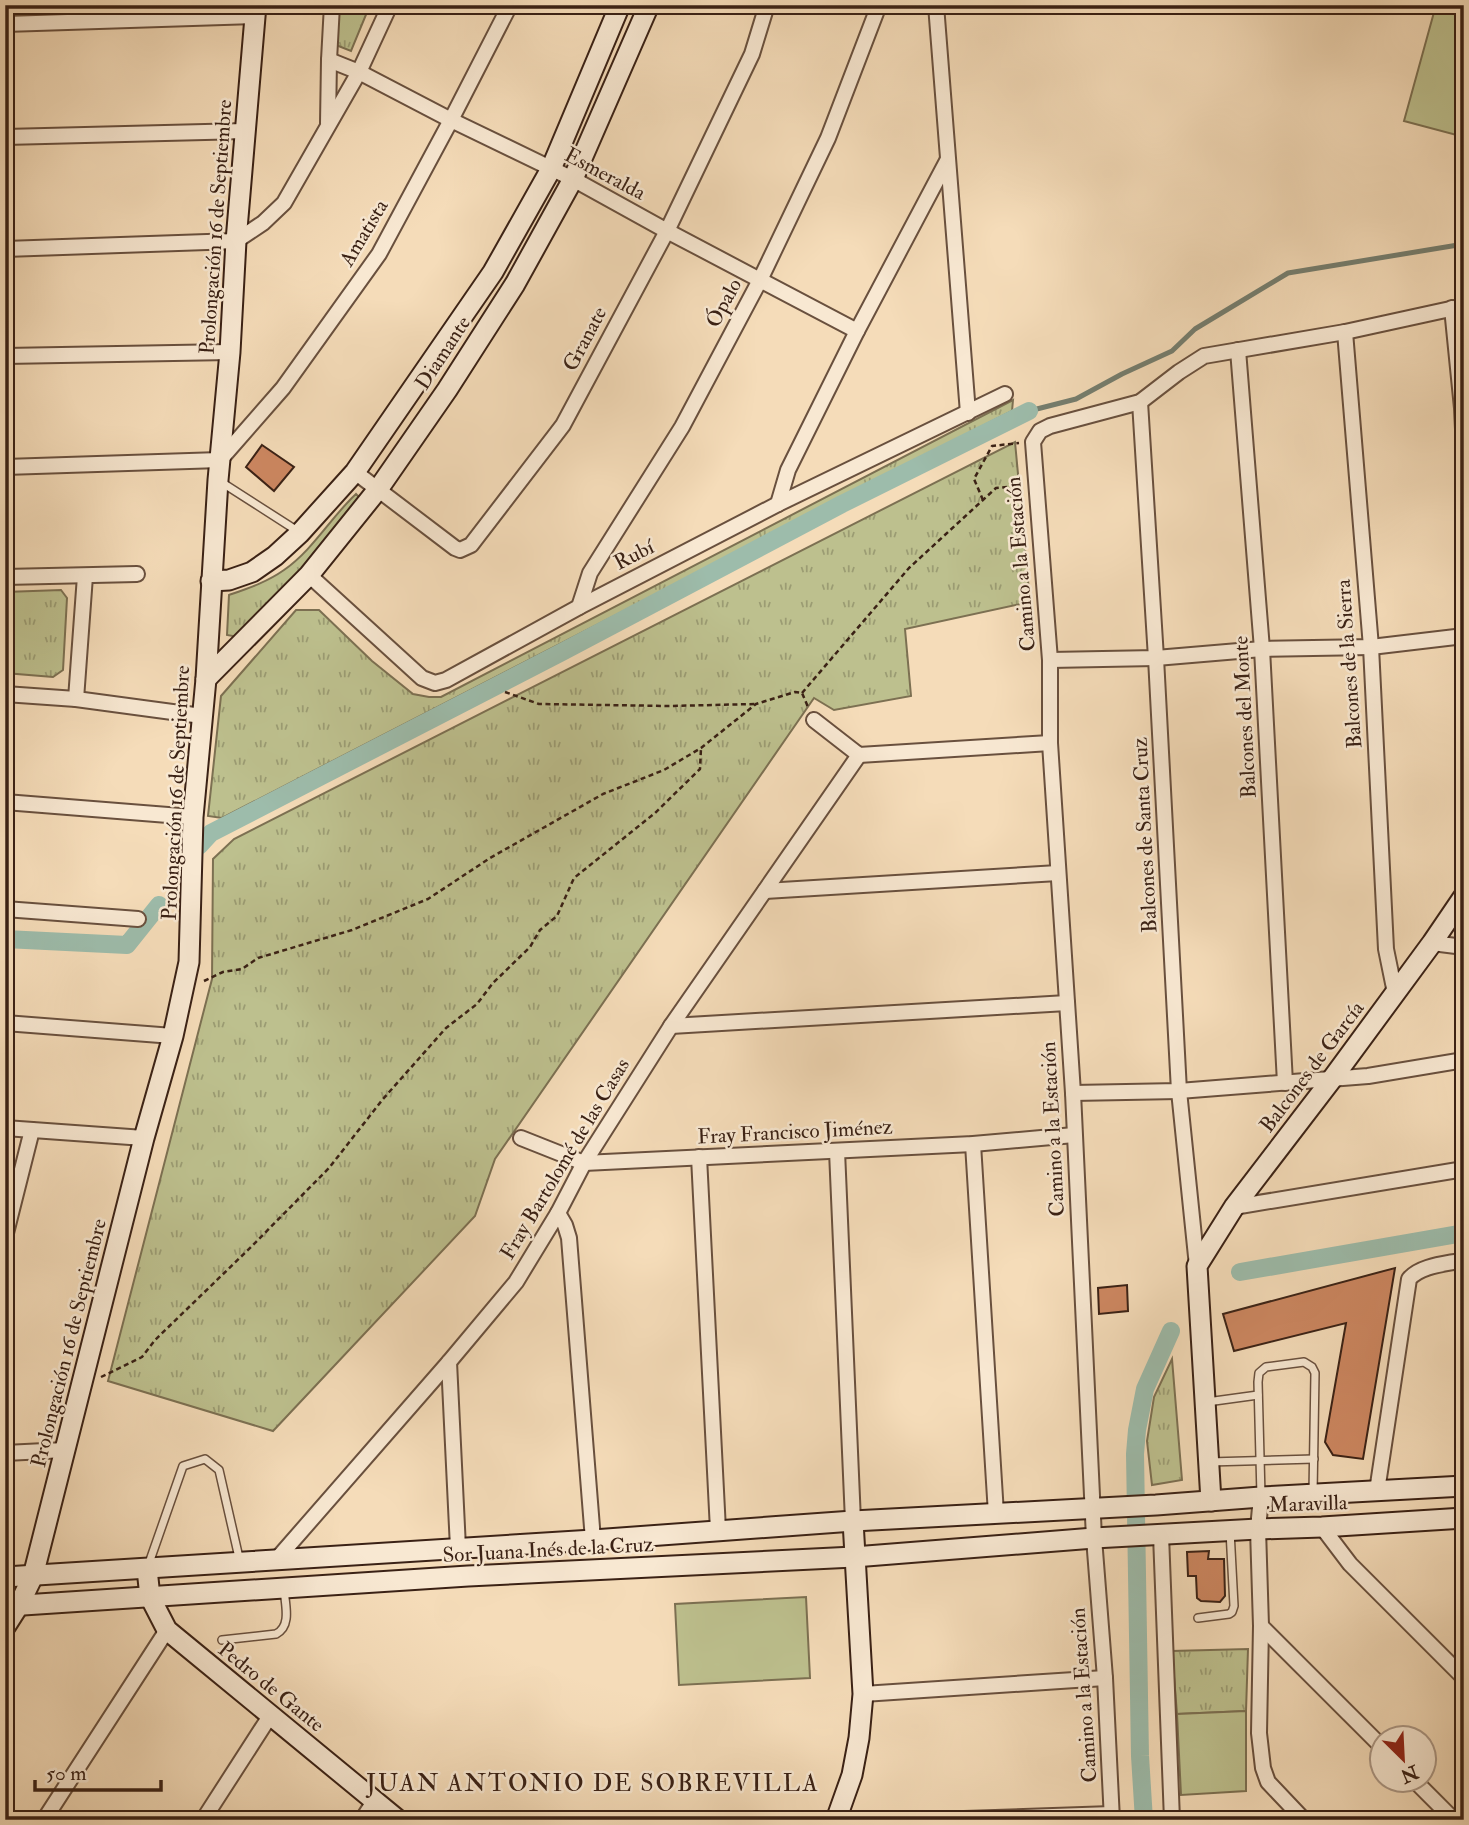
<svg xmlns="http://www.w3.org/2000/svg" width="1469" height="1825" font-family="'IM FELL Double Pica',serif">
	<defs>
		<pattern id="grass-tufts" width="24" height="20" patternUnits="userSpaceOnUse" patternTransform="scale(1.75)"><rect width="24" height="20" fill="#bdc08e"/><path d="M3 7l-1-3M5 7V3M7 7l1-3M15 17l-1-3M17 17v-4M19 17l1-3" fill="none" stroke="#9b9c73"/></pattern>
	</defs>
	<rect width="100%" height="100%" fill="#f5dcb9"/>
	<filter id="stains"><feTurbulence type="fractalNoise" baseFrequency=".00286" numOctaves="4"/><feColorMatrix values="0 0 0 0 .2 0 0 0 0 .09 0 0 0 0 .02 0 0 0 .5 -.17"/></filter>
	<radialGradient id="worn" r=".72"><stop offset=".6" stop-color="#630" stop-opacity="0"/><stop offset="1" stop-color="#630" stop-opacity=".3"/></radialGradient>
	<g fill="url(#grass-tufts)" stroke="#7c7052" stroke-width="2">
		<polygon points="339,5 370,5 351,51 336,45"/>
		<polygon points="1013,400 1012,411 222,818 208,816 221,696 296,610 319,610 372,661 413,694 429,697 441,697"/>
		<polygon points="1015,442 1030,602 905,629 911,696 834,710 814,698 495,1159 475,1216 273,1431 108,1381 212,979 213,859 234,839"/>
		<path d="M356,494L360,498L362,504L238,637L227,635L229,595C249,588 267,582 284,570C313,550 331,517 356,494Z"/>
		<polygon points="61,590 67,598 63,670 53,677 5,673 5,592"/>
		<polygon points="1172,1359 1182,1480 1152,1485 1147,1441 1154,1397"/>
		<polygon points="1248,1649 1246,1711 1177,1714 1172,1651"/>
	</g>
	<g fill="#bdc08e" stroke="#7c7052" stroke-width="2">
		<polygon points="1436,5 1464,5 1464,137 1404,121"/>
		<polygon points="806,1597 810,1678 679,1685 675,1604"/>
		<polygon points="1246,1711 1246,1791 1181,1795 1177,1714"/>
	</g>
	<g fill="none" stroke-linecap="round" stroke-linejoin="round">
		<polyline stroke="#757e6f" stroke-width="5" points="1029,411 1076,399 1122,374 1172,351 1195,329 1288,273 1464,244"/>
		<g stroke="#9dbcab" stroke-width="18">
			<polyline points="199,846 211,833 562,652 842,504 1029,411"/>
			<polyline points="5,939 127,945 159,905"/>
			<polyline points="1240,1272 1464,1233"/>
			<polyline points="1144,1820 1140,1756 1135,1454 1137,1430 1145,1389 1171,1331"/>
		</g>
	</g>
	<g fill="#cd8761" stroke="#3a2115" stroke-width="2">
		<polygon points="262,445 294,467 274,491 246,467"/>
		<polygon points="1395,1268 1363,1459 1333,1455 1325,1442 1346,1323 1234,1351 1223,1314"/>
		<polygon points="1127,1285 1128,1311 1099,1314 1098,1288"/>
		<polygon points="1209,1551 1208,1559 1224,1559 1225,1596 1220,1602 1201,1601 1197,1598 1196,1576 1188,1576 1187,1552"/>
	</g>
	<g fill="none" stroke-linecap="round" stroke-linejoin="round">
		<g stroke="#69503e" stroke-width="10">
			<g id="lane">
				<polyline points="221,482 299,532"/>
				<polyline points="1207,1402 1258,1395"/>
				<polyline points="1209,1462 1314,1459"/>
				<polyline points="1261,1496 1258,1382 1259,1373 1266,1367 1304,1362 1312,1367 1315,1373 1313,1493"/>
				<polyline points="148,1566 183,1466 205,1459 219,1470 240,1562"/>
				<polyline points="1198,1618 1229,1614 1232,1612 1234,1606 1230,1531"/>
				<path d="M222,1640L276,1634C292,1626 285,1604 284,1589"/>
			</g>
		</g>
		<g stroke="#69503e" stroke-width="18">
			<g id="street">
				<polyline points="936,5 968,413"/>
				<polyline points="5,24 255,16"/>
				<polyline points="329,60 359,72 451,120 573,179 667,231 857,331"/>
				<polyline points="328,123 329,60 332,5"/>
				<polyline points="5,137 245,131"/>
				<polyline points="5,249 236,241 263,223 284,203 359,72 390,5"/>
				<polyline points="1452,308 1462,408 1464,450"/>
				<polyline points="1345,332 1371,647 1386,949 1395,993"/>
				<polyline points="1238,350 1262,649 1285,1083"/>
				<polyline points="5,356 230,352"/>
				<polyline points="1140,402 1156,658 1179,1091 1197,1266"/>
				<polyline points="5,467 220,460 283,388 379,254 451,120 510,5"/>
				<polyline points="355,472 455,548 460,550 471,545 563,425 667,231 752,54 767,5"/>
				<polyline points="778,504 788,470 857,331 947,161"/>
				<polyline points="309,575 422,678 435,683 446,680 579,607 778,504 1005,394"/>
				<polyline points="5,577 137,574"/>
				<polyline points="579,607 590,573 682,427 760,280 828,138 879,5"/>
				<polyline points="1050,660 1156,658 1262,649 1371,647 1464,636"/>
				<polyline points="5,694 76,699 202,716"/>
				<polyline points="76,699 85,576"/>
				<polyline points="814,720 859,755 1050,743"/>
				<polyline points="5,802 193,817"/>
				<polyline points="765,891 1058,873"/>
				<polyline points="5,909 138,919"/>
				<polyline points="1432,943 1464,947"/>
				<polyline points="5,1023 173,1036"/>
				<polyline points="671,1026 1067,1003"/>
				<polyline points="1073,1093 1179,1091 1368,1076 1464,1060"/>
				<polyline points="5,1128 144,1138"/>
				<polyline points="521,1138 584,1163 973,1144 1074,1135"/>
				<polyline points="973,1144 996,1514"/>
				<polyline points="837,1151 853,1521"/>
				<polyline points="699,1157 718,1530"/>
				<polyline points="1234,1207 1464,1169"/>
				<polyline points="558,1213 565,1225 569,1238 593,1540"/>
				<polyline points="5,1237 32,1130"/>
				<polyline points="449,1362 458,1548"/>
				<polyline points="5,1453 65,1450"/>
				<path d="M1377,1491L1409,1279C1421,1265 1447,1264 1464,1260"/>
				<polyline points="1261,1497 1258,1529 1261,1626 1259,1733 1263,1768 1268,1782 1304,1820"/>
				<polyline points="1322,1527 1350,1564 1464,1678"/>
				<polyline points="1161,1535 1172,1820"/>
				<polyline points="276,1560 449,1362 516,1282 558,1213 584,1163 671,1026 859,755"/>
				<polyline points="1261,1626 1382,1747"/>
				<polyline points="863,1694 1105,1678"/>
				<polyline points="1414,1780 1454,1820"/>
				<polyline points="44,1820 167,1630"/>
				<polyline points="203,1820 270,1716"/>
				<polyline points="362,1820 375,1800"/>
				<polyline points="933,1820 1112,1814"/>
				<polyline points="1112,1820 1105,1678 1094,1538 1073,1093 1050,743 1050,660 1033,442 1040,431 1050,426 1140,402 1179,372 1204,356 1345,332 1464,306"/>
			</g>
		</g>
		<g stroke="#3a2115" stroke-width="23">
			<g id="secondary">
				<polyline points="211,581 229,580 252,572 275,556 300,533 355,472 493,272 551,169 620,5"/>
				<polyline points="206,679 309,575 379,488 447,390 515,284 573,179 649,5"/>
				<polyline points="1211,1501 1197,1266 1234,1207 1332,1079 1432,943 1464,896"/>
				<polyline points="147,1569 150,1597 167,1630 398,1820"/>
				<polyline points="5,1577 593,1540 853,1521 1156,1505 1261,1497 1464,1486"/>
				<polyline points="8,1606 468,1576 854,1557 1094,1538 1258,1529 1322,1527 1464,1518"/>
				<polyline points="5,1627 19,1605 33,1576 144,1138 173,1036 189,962 193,817 206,679 218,480 230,352 236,241 256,5"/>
				<polyline points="836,1820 852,1775 859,1738 863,1694 853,1521"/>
			</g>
		</g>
		<g stroke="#3a2115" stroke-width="2.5" stroke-dasharray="5 3.5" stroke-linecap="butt">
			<polyline points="983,500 974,479 992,446 1019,443"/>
			<polyline points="505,692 539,704 669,706 756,704"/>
			<polyline points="802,693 909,568 996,488 1021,486"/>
			<polyline points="204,981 223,972 242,969 258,958 352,930 428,899 490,858 603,794 664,770 701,748 756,704 795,692 802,693 808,707"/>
			<polyline points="101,1377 142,1357 155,1340 251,1247 329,1168 383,1099 446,1028 477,1004 493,983 530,947 540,930 557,916 574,878 655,813 700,769 701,748"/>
		</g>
		<use href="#lane" stroke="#f8e8d2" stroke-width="7"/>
		<use href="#street" stroke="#f8e8d2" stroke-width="14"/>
		<use href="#secondary" stroke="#f8e8d2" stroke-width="19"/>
	</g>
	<g text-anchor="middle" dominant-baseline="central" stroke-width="5" stroke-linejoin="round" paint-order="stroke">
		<g font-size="21" fill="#3a2115" stroke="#f8e8d2">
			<text transform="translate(605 174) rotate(28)">Esmeralda</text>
			<text transform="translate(216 227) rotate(-86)">Prolongación 16 de Septiembre</text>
			<text transform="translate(364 233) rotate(-59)">Amatista</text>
			<text transform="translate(724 303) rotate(-62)">Ópalo</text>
			<text transform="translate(585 339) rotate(-62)">Granate</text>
			<text transform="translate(443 353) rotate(-57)">Diamante</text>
			<text transform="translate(634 555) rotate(-27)">Rubí</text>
			<text transform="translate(1021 564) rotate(-95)">Camino a la Estación</text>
			<text transform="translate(1349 664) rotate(-94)">Balcones de la Sierra</text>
			<text transform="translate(1245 717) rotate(-93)">Balcones del Monte</text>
			<text transform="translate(176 793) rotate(-87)">Prolongación 16 de Septiembre</text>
			<text transform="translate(1145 835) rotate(-93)">Balcones de Santa Cruz</text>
			<text transform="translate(1312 1067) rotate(-53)">Balcones de García</text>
			<text transform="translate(1053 1129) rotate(-93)">Camino a la Estación</text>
			<text transform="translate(795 1132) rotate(-3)">Fray Francisco Jiménez</text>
			<text transform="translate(565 1159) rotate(-59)">Fray Bartolomé de las Casas</text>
			<text transform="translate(69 1343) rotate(-76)">Prolongación 16 de Septiembre</text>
			<text transform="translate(1308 1504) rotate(-2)">Maravilla</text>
			<text transform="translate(548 1550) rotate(-3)">Sor Juana Inés de la Cruz</text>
			<text transform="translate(271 1687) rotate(39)">Pedro de Gante</text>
			<text transform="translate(1084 1695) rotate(-94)">Camino a la Estación</text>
		</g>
		<g font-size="24" letter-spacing="2" fill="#3a2115" stroke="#f8e8d2">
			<text x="593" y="1783">JUAN ANTONIO DE SOBREVILLA</text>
		</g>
	</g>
	<rect width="1469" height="1825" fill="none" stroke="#f5dcb9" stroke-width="28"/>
	<rect x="7" y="7" width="1455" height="1811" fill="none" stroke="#3a2115" stroke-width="3.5"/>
	<rect x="14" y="14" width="1441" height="1797" fill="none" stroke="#3a2115" stroke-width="2"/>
	<g transform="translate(1403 1759) rotate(156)"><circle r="33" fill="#f8e8d2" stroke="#ac9886" stroke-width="2"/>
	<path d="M0-5L12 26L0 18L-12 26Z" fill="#8f2418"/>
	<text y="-10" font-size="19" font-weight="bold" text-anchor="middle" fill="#3a2115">N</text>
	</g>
	<path d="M35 1780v10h126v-10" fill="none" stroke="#3a2115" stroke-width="3.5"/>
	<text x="46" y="1780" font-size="21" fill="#3a2115" stroke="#f8e8d2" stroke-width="5" paint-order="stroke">50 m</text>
	<rect width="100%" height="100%" filter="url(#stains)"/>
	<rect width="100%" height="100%" fill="url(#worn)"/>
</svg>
